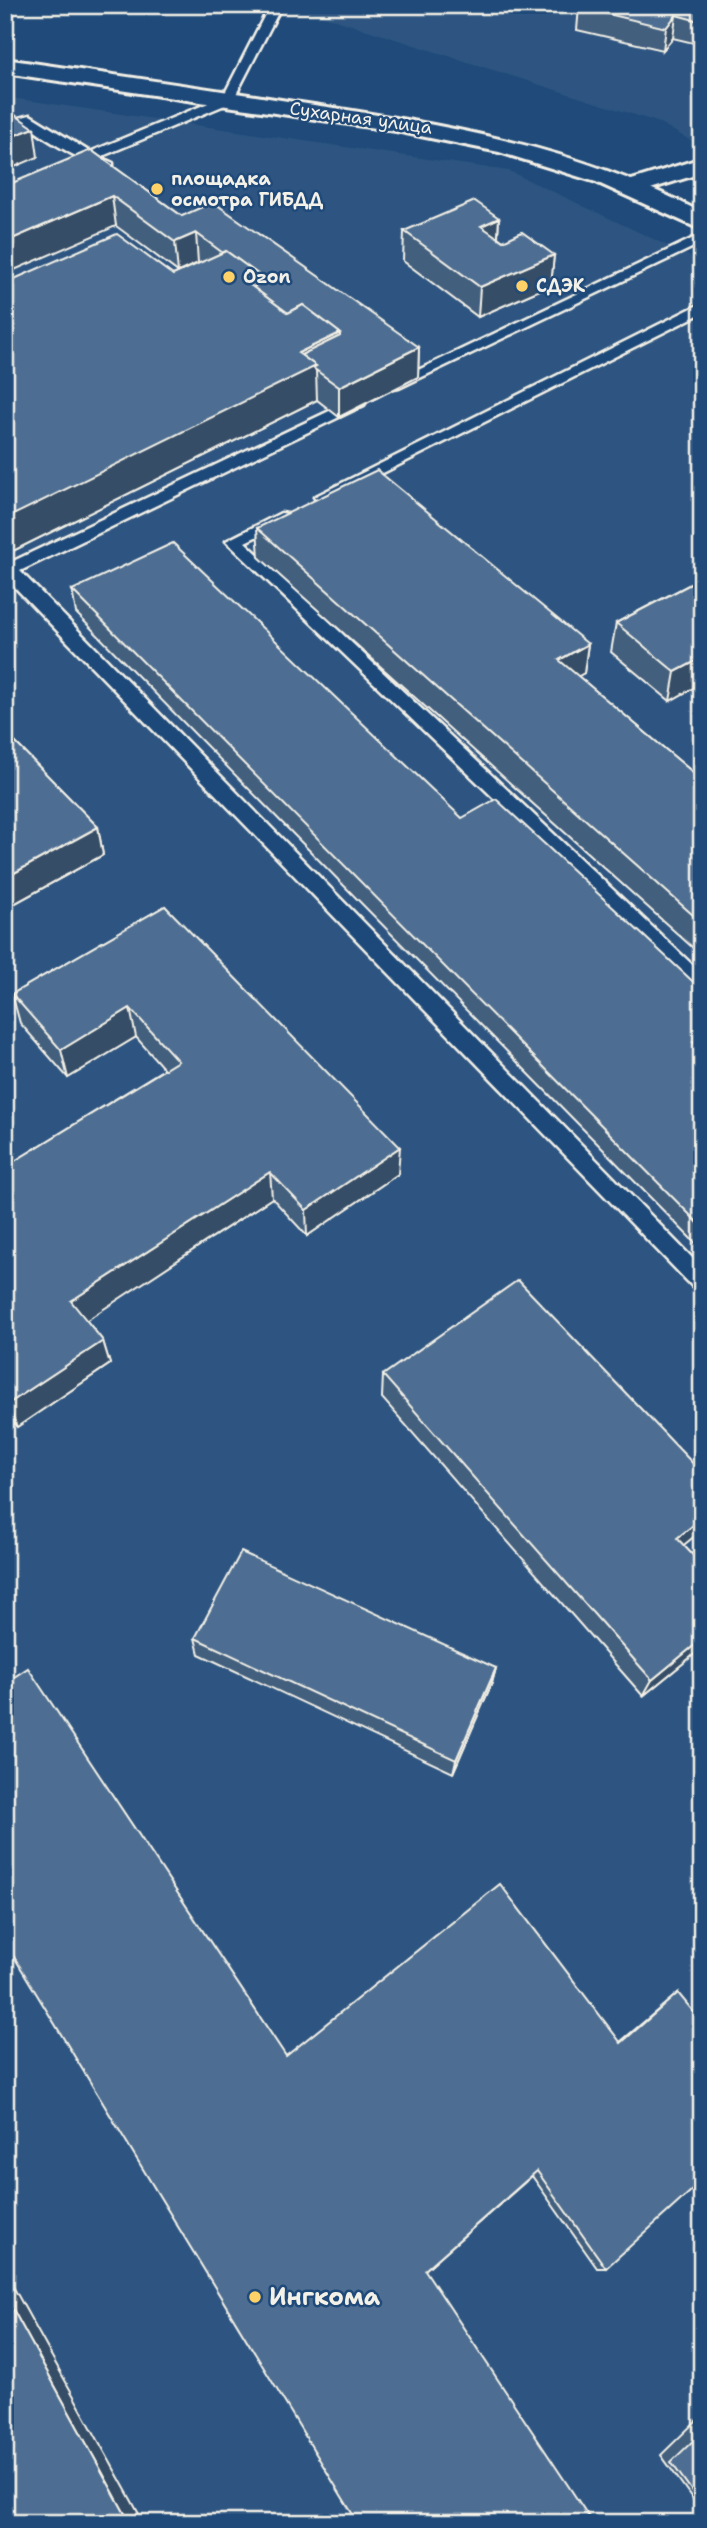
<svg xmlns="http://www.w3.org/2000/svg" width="707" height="2528" font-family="'Shantell Sans',sans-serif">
	<rect width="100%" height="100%" fill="#1f4a7a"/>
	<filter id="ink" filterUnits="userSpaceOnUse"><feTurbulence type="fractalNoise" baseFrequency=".0143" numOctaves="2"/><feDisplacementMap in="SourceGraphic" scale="14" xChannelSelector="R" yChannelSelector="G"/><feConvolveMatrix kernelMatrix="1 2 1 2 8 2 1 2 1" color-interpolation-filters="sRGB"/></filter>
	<g filter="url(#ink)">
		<g fill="#2d5581">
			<polygon points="303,5 702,5 702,147 660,123 298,8"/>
			<polygon points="5,97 509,171 702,262 702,2523 5,2523"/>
		</g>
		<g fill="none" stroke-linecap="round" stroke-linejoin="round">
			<g stroke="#f4f1e8" stroke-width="5">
				<g id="service">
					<path d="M270,5H282L232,102L100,157L113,163V169C96,172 31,131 19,118L30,115L90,152L223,97Z"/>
					<polygon points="702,234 702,243 399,388 394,389 387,385"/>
					<polygon points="702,303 702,313 327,501 317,501 314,497"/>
					<polygon points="359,397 366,402 364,405 20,571 702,1268 702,1291 695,1289 5,577 5,565"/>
					<polygon points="281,513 287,514 287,522 245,542 702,974 702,993 695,991 226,541"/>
				</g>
			</g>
			<g stroke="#f4f1e8" stroke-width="6">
				<polygon id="minor" points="702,158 702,173 631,195 622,193 619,188 622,183"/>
			</g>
			<g stroke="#f4f1e8" stroke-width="6">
				<path id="tertiary" d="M5,59C102,73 198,87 294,102C435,123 575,145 702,213V230L596,182L499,152L396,131L5,73Z"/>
			</g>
			<use href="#service" fill="#1f4a7a" fill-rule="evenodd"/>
			<use href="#minor" fill="#1f4a7a" fill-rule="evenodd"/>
			<use href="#tertiary" fill="#1f4a7a" fill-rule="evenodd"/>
		</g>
		<g fill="#425f7e" stroke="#f4f1e8" stroke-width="2">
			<polygon points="702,5 702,45 673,38 663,50 577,30 579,7"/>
			<polygon points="91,150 182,216 419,347 418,377 339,417 317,400 5,555 173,275 199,264 178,272 116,226"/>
			<polygon points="499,218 498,237 503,241 554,255 551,285 478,317 403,261 404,231"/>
			<polygon points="257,528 588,644 584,673 578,676 702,780 702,956 259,557"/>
			<polygon points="702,578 702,683 670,701 611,652 616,623"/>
			<polygon points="72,590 462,818 702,990 702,1250 76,613"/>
			<polygon points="5,732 98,827 103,855 12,905 5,898"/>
			<polygon points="165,906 398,1174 307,1236 272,1198 86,1320 103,1341 110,1364 17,1427 5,1412 5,1167 164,1069 136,1037 68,1078 20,1023 12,994"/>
			<polygon points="383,1375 683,1545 702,1565 702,1648 643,1696 382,1398"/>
			<polygon points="195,1638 496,1668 492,1683 453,1773 199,1654"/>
			<polygon points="678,1993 606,2268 597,2268 532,2176 425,2270 358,2523 286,2056 620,2042"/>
			<polygon points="702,2415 702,2512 661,2455"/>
		</g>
		<g fill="#364d66" stroke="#f4f1e8" stroke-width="2">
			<polygon points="676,15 673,38 663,50 666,28"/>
			<polygon points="34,128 38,157 5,171 5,139"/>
			<polygon points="112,196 116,226 5,274 5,242"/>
			<polygon points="499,218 497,248 481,226"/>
			<polygon points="196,233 198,263 178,272 175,242"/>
			<polygon points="554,255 551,285 478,317 480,287"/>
			<polygon points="263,278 264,299 250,285"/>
			<polygon points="340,333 340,366 316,370 317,400 5,555 5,519 298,353"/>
			<polygon points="419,347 418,377 339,417 339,387"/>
			<polygon points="588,644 584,673 556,689 559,660"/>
			<polygon points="702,658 702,683 670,701 675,672"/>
			<polygon points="98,827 103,855 12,905 5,878"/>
			<polygon points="130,1008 136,1037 68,1078 61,1050"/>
			<polygon points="702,1036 702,1052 693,1042"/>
			<polygon points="400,1147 398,1174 307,1236 306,1210"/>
			<polygon points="270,1172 272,1198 78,1326 71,1301"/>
			<polygon points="103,1341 110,1364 17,1427 8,1404"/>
			<polygon points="702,1518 702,1530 668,1558 677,1538"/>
			<polygon points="702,1639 702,1648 643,1696 652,1680"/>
			<polygon points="496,1668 492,1683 453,1773 456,1760"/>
			<polygon points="5,2272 144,2523 130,2523 5,2295"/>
		</g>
		<g fill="#4d6e92" stroke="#f4f1e8" stroke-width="2">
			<polygon points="581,5 702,5 702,22 676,15 666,28 579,7"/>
			<polygon points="5,108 34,128 5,139"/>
			<polygon points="91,150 182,216 213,202 419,347 339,387 313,368 316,366 301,355 340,336 340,333 303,305 288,313 253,287 264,282 263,278 226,251 223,253 196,233 175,242 112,196 5,242 5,186"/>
			<polygon points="475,201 499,218 481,226 503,241 522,232 554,255 480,287 404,231"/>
			<polygon points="117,234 173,275 226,251 263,278 250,285 288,313 303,305 340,333 298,353 316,366 5,519 5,283"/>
			<polygon points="377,470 588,644 559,660 702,780 702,923 257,528"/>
			<polygon points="173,543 462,818 496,799 702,990 702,1036 693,1042 702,1050 702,1227 72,590"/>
			<polygon points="702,578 702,658 675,672 616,623"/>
			<polygon points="5,732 98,827 5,878"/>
			<polygon points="165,906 400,1147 306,1210 270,1172 71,1301 103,1341 8,1404 5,1401 5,1167 178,1061 130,1008 61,1050 12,994"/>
			<polygon points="518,1280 702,1473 702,1518 677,1538 702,1565 702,1639 652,1680 383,1375"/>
			<polygon points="241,1552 496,1668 456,1760 195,1638"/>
			<polygon points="28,1668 286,2056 500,1884 621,2043 678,1993 702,2022 702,2181 606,2268 537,2171 425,2270 593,2523 358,2523 5,1942 5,1683"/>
			<polygon points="5,2295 130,2523 5,2523"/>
			<polygon points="702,2432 702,2505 671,2462"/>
		</g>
	</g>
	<g fill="#ffd166" stroke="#1f4a7a" stroke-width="2.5">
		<circle cx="157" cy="189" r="7"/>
		<circle cx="229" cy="277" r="7"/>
		<circle cx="522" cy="286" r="7"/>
		<circle cx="255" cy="2297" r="7"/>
	</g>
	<g text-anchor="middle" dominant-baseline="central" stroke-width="5" stroke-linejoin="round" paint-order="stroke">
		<g font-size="18" fill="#f4f1e8" stroke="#1f4a7a">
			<text transform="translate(361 118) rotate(8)">Сухарная улица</text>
		</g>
		<g font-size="18" font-weight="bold" fill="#f4f1e8" stroke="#1f4a7a" text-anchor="start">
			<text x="171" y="179">площадка<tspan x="171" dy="21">осмотра ГИБДД</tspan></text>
			<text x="243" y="277">Ozon</text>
			<text x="536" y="286">СДЭК</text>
		</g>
		<g font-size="24" font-weight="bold" fill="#f4f1e8" stroke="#1f4a7a" text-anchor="start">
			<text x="269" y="2297">Ингкома</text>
		</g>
	</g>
	<rect width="707" height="2528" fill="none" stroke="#1f4a7a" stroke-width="28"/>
	<rect x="14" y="14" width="679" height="2500" fill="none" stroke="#f4f1e8" stroke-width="2.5" filter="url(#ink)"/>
</svg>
